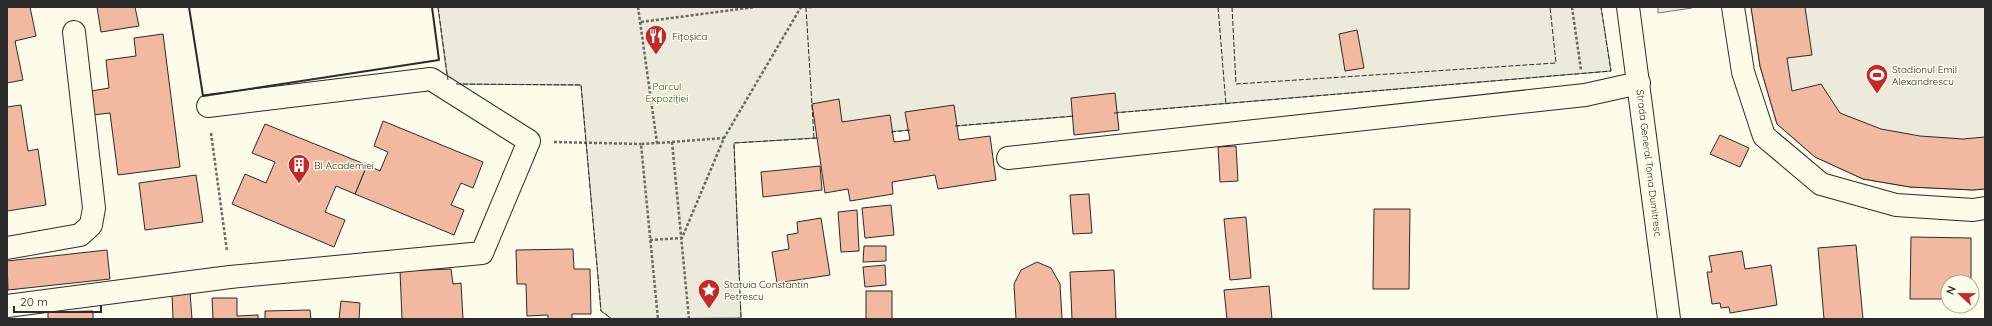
<svg xmlns="http://www.w3.org/2000/svg" width="1992" height="326" font-family="Quicksand,sans-serif">
	<rect width="100%" height="100%" fill="#fdfbea"/>
	<g fill="#ecebdb" stroke="#74746e">
		<polygon points="438,7 1601,7 1611,71 814,138 734,143 741,318 612,319 601,311 581,85 448,84"/>
		<polygon points="1751,7 1985,7 1985,189 1973,190 1910,187 1863,179 1815,157 1777,124 1760,66"/>
	</g>
	<polygon fill="#eceadb" stroke="#74746e" points="1658,7 1692,7 1692,8 1658,13"/>
	<g fill="#f2b8a0" stroke="#2b2b2b">
		<polygon points="7,7 30,7 36,36 15,41 23,80 7,83"/>
		<polygon points="97,7 135,7 139,26 101,32"/>
		<polygon points="1751,7 1805,7 1812,55 1787,58 1792,91 1821,84 1840,113 1881,129 1920,136 1963,139 1985,137 1985,189 1973,190 1910,187 1863,179 1815,157 1777,124 1760,66"/>
		<polygon points="1357,30 1364,68 1345,71 1339,34"/>
		<polygon points="163,34 180,167 118,175 110,113 93,115 91,91 109,88 106,60 136,56 134,38"/>
		<polygon points="1115,93 1119,130 1074,135 1071,98"/>
		<polygon points="839,99 842,122 890,115 894,142 910,140 905,112 954,105 959,140 990,136 996,180 938,189 935,175 892,182 893,194 850,201 848,189 825,193 812,104"/>
		<polygon points="21,105 28,151 38,149 46,205 7,211 7,107"/>
		<polygon points="383,121 483,162 473,188 461,183 451,205 464,210 454,235 355,194 367,165 380,171 388,152 374,146"/>
		<polygon points="265,124 367,165 355,194 336,186 325,212 345,220 334,247 232,204 245,174 266,183 275,162 252,153"/>
		<polygon points="1720,135 1749,148 1740,167 1710,154"/>
		<polygon points="1236,146 1238,181 1220,182 1218,147"/>
		<polygon points="820,166 822,190 763,197 761,172"/>
		<polygon points="196,175 203,222 145,230 139,183"/>
		<polygon points="1089,194 1092,233 1073,234 1070,195"/>
		<polygon points="891,205 894,235 865,238 862,208"/>
		<polygon points="1374,209 1410,209 1409,289 1373,289"/>
		<polygon points="857,210 859,251 841,252 838,212"/>
		<polygon points="1246,217 1251,278 1230,280 1224,219"/>
		<polygon points="821,218 830,275 777,283 772,252 789,249 787,235 798,233 797,222"/>
		<polygon points="1911,237 1971,238 1971,282 1948,282 1948,299 1910,299"/>
		<polygon points="1856,245 1863,319 1824,319 1818,248"/>
		<polygon points="864,246 886,246 886,261 863,262"/>
		<polygon points="573,249 574,269 590,269 591,314 572,314 572,319 548,319 548,315 527,316 526,284 517,284 516,250"/>
		<polygon points="107,250 110,279 8,290 7,261"/>
		<polygon points="1742,251 1745,269 1771,265 1777,305 1730,313 1729,307 1721,308 1720,303 1712,304 1707,272 1712,272 1709,256"/>
		<polygon points="1037,262 1051,268 1060,284 1062,319 1016,319 1014,284 1021,270"/>
		<polygon points="885,265 886,285 865,287 863,267"/>
		<polygon points="451,269 453,284 461,283 463,319 402,319 400,271"/>
		<polygon points="1114,270 1116,319 1072,319 1070,272"/>
		<polygon points="1269,286 1272,319 1227,319 1224,290"/>
		<rect x="866" y="291" width="26" height="28"/>
		<polygon points="190,292 192,319 173,319 172,294"/>
		<polygon points="212,298 237,298 237,316 258,315 258,319 213,319"/>
		<polygon points="341,301 360,303 359,319 339,319"/>
		<polygon points="310,310 311,319 265,319 265,311"/>
		<polygon points="93,311 93,319 48,319 48,312"/>
	</g>
	<g fill="none" stroke-linecap="round" stroke-linejoin="round">
		<g stroke="#2b2b2b" stroke-width="24">
			<g id="minor">
				<polyline points="1628,7 1669,319"/>
				<polyline points="1733,7 1743,72 1764,136 1821,184 1896,205 1973,210 1985,208"/>
				<polyline points="1008,158 1585,95 1639,83"/>
				<polyline points="7,248 80,235 91,225 94,208 74,32"/>
				<polyline points="7,306 230,277 482,253 529,141 431,79 208,106"/>
			</g>
		</g>
		<g stroke="#6a6964" stroke-width="2.5" stroke-dasharray="3 2" stroke-linecap="butt">
			<polyline points="638,7 657,143 641,144 658,319"/>
			<polyline points="1572,7 1581,70"/>
			<polyline points="641,22 755,7"/>
			<polyline points="211,133 227,251"/>
			<polyline points="554,142 641,144"/>
			<polyline points="672,142 724,138"/>
			<polyline points="657,143 672,142 689,319"/>
			<polyline points="650,240 682,238 724,138 801,7"/>
		</g>
		<use href="#minor" stroke="#fdfbea" stroke-width="22"/>
		<g stroke="#2b2b2b" stroke-width="1" stroke-dasharray="5 2" stroke-linecap="butt">
			<polyline points="438,7 448,80"/>
			<polyline points="1218,7 1226,105"/>
			<polyline points="1232,7 1236,84 1556,63 1550,7"/>
			<polyline points="456,84 581,85 601,311 612,319"/>
			<polyline points="1114,113 1611,71 1601,7"/>
			<polyline points="955,126 1074,116"/>
			<polyline points="891,132 911,130"/>
			<polyline points="814,138 806,8 821,7"/>
			<polyline points="735,319 741,318 734,143 819,138"/>
		</g>
		<polyline stroke="#2b2b2b" stroke-width="2" points="189,7 203,96 439,60 432,7"/>
	</g>
	<defs>
		<g id="restaurant-pin" transform="scale(1.15)"><path d="M0 17L-7.5 6A9.5 9.5 0 1 1 7.5 6Z" fill="#c62828" stroke="#fdfbea"/><path d="M-5-6h1v4h1v-4h1v4h1v-4h1v5L-1.5 .5V6h-2V.5L-5-1ZM5-6V6H3V1.5H1.5Q1.5-4 5-6Z" fill="#fff"/></g>
		<g id="stadium-pin" transform="scale(1.15)"><path d="M0 17L-7.5 6A9.5 9.5 0 1 1 7.5 6Z" fill="#c62828" stroke="#fdfbea"/><path d="M0-5a6.5 5 0 1 0 0 10a6.5 5 0 1 0 0-10ZM-3.5-1.8h7v3.6h-7Z" fill="#fff"/></g>
		<g id="building-pin" transform="scale(1.15)"><path d="M0 17L-7.5 6A9.5 9.5 0 1 1 7.5 6Z" fill="#c62828" stroke="#fdfbea"/><path d="M-4-6H4V6H1V3H-1V6H-4ZM-2.5-4.3h1.7v1.8h-1.7ZM.8-4.3h1.7v1.8H.8ZM-2.5-1h1.7V.8h-1.7ZM.8-1h1.7V.8H.8Z" fill="#fff"/></g>
		<g id="sight-pin" transform="scale(1.15)"><path d="M0 17L-7.5 6A9.5 9.5 0 1 1 7.5 6Z" fill="#c62828" stroke="#fdfbea"/><path d="M0-6L1.8-2.2L6-1.7L2.9 1.2L3.7 5.4L0 3.3L-3.7 5.4L-2.9 1.2L-6-1.7L-1.8-2.2Z" fill="#fff"/></g>
	</defs>
	<g fill-rule="evenodd">
		<use href="#restaurant-pin" x="656" y="36"/>
		<use href="#stadium-pin" x="1877" y="75"/>
		<use href="#building-pin" x="299" y="165"/>
		<use href="#sight-pin" x="709" y="290"/>
	</g>
	<g text-anchor="middle" dominant-baseline="central" stroke-width="3" stroke-linejoin="round" paint-order="stroke">
		<g font-size="10" fill="#2b2b2b" stroke="#fdfbea" text-anchor="start">
			<text x="672" y="36">Fițoșica</text>
			<text x="1892" y="69">Stadionul Emil<tspan x="1892" dy="12">Alexandrescu</tspan></text>
			<text x="314" y="165">Bl Academiei</text>
			<text x="724" y="284">Statuia Constantin<tspan x="724" dy="12">Petrescu</tspan></text>
		</g>
		<g font-size="10" fill="#34623c" stroke="#fdfbea">
			<text x="667" y="86">Parcul<tspan x="667" dy="12">Expoziției</tspan></text>
		</g>
		<g font-size="10" fill="#2b2b2b" stroke="#fdfbea">
			<text transform="translate(1649 163) rotate(83)">Strada General Toma Dumitresc</text>
		</g>
	</g>
	<rect width="1992" height="326" fill="none" stroke="#2b2b2b" stroke-width="16"/>
	<g transform="translate(1960 294) rotate(292)"><circle r="19" fill="#fdfbea" stroke="#a9a89e"/>
	<path d="M0-3L7 15L0 10L-7 15Z" fill="#c62828"/>
	<text y="-6" font-size="11" font-weight="bold" text-anchor="middle" fill="#2b2b2b">N</text>
	</g>
	<path d="M14 306v6h87v-6" fill="none" stroke="#2b2b2b" stroke-width="2"/>
	<text x="20" y="306" font-size="12" fill="#2b2b2b" stroke="#fdfbea" stroke-width="3" paint-order="stroke">20 m</text>
</svg>
